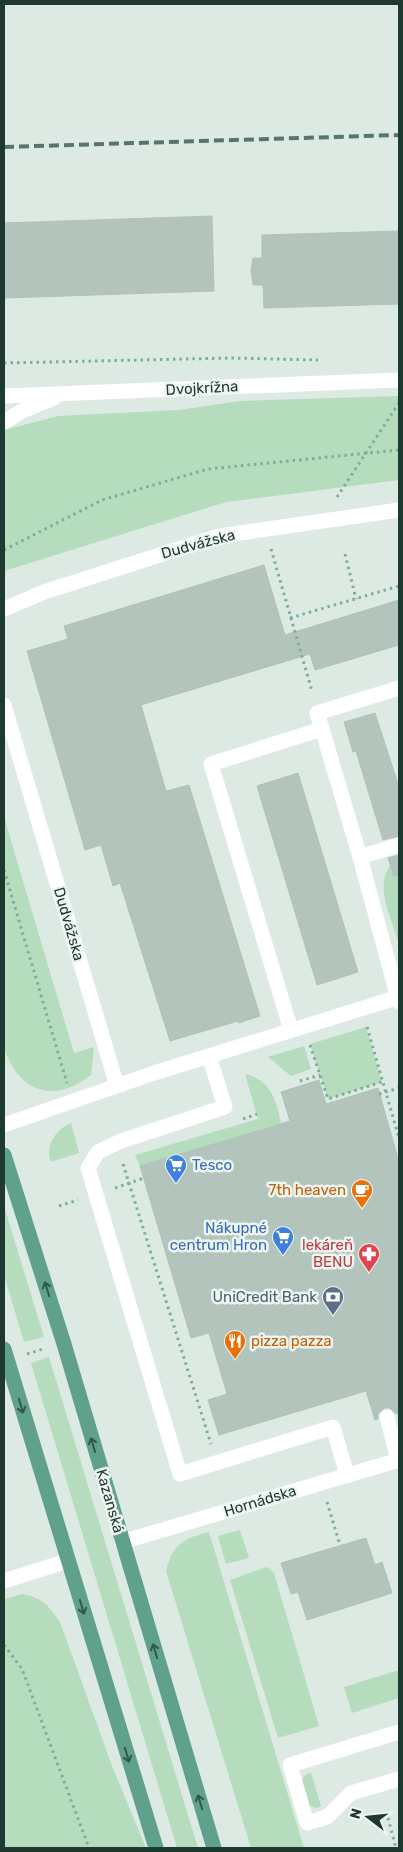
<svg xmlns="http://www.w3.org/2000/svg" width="403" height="1852" font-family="Rubik,sans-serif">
	<rect width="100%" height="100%" fill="#ddeae3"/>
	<g fill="#b4dcbd">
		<polygon points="399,396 399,480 226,502 4,571 4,430 58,416 179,410 240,401"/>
		<path d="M4,817L74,1053L94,1047L91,1075C54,1105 17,1091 4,1047Z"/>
		<path d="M399,857V943C391,915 369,878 399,857Z"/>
		<polygon points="366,1027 382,1082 328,1099 310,1044"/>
		<polygon points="304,1046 311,1069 291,1076 268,1057"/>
		<path d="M245,1074C271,1080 276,1100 281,1123L140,1166L135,1155L258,1119Z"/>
		<path d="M71,1123L79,1153L51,1162C44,1145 57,1129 71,1123Z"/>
		<polygon points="4,1206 44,1337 24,1342 4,1275"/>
		<polygon points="49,1357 198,1848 177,1848 31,1363"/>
		<polygon points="240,1530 249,1558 226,1564 218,1536"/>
		<path d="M209,1532L304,1848H251L166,1571C173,1543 183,1539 209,1532Z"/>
		<polygon points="267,1567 274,1573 319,1726 278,1738 230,1580"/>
		<path d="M22,1594C43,1598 48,1605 60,1622L112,1766L146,1848H4V1599Z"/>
		<polygon points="399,1670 399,1698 352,1713 344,1687"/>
		<polygon points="311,1773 321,1806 317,1808 307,1805 301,1781 306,1774"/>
	</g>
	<g fill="#b2c4bc" stroke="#afc3ba">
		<polygon points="212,216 214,291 4,298 4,223"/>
		<polygon points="399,231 399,304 264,308 263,285 253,285 251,270 253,258 262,258 262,235"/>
		<polygon points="264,565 285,635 399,600 399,645 315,670 310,654 141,705 166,791 189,785 260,1016 239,1023 238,1021 170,1041 120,883 113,886 101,845 85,850 27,651 68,639 64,626"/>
		<polygon points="375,713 399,787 399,836 383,840 356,751 353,752 344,722"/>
		<polygon points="298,773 358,972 317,985 257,786"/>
		<polygon points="399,855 399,875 394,876 388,858"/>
		<polygon points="319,1080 326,1104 378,1088 399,1162 399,1413 396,1414 390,1408 384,1408 378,1414 378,1419 375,1420 366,1391 219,1435 208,1400 227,1394 209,1333 191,1338 140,1166 290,1121 281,1092"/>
		<polygon points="366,1538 375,1565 382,1562 392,1593 307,1620 298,1592 291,1594 281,1563"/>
	</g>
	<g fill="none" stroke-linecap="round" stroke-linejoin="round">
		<g stroke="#7baf9c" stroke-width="3" stroke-dasharray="2.5 4" stroke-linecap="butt">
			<polyline points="4,363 231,358 318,360"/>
			<polyline points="337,497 399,403"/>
			<polyline points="271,549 312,691"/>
			<polyline points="4,550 102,500 208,469 399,450"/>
			<polyline points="345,554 356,599"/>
			<polyline points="290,618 399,586"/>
			<polyline points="4,870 67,1083"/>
			<polyline points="367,1027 399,1138"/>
			<polyline points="310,1045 328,1099 382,1082"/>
			<polyline points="300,1081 320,1075"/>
			<polyline points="379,1094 399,1088"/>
			<polyline points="243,1119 257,1114"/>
			<polyline points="123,1164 211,1444"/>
			<polyline points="115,1188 144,1178"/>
			<polyline points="59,1206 78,1200"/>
			<polyline points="27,1354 43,1349"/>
			<polyline points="327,1502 340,1545"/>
			<polyline points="4,1645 22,1669 89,1848"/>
			<polyline points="388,1818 396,1848"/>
		</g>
		<g stroke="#fff" stroke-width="15">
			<polyline points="4,396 399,380"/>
			<polyline points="4,422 22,411 54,398"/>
			<polyline points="4,609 44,592 219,536 399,510"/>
			<polyline points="4,705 117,1086"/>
			<polyline points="322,729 360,857 399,1002"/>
			<polyline points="360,857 399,845"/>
			<polyline points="291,1030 211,764 322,729 317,713 399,688"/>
			<polyline points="209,1056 225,1107 121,1141 98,1152 88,1168 180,1474 333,1427 347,1475"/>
			<polyline points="4,1125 154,1073 399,997"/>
			<polyline points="387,1417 398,1460"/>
			<polyline points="122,1542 399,1460"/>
			<polyline points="4,1581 67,1561"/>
			<polyline points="399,1732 290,1765 307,1823 327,1817 351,1793 399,1779"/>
		</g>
		<g stroke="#5fa18d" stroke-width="15">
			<polyline points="4,1155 64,1344 214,1848"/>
			<polyline points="4,1349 156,1848"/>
		</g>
		<polyline stroke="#58756c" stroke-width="4" stroke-dasharray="10 5" stroke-linecap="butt" points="4,147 399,135"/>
	</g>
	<defs><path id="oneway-shaft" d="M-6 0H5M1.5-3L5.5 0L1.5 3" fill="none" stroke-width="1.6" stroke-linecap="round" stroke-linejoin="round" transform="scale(1.25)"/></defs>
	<g stroke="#32584c">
		<use href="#oneway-shaft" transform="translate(47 1289) rotate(-107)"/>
		<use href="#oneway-shaft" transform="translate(21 1406) rotate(73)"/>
		<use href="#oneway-shaft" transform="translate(93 1445) rotate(-106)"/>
		<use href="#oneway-shaft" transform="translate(82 1607) rotate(73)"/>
		<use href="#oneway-shaft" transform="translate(155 1651) rotate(-107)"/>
		<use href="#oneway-shaft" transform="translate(127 1755) rotate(73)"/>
		<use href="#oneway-shaft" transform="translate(200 1802) rotate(-107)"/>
	</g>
	<defs>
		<g id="supermarket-pin" transform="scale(1.125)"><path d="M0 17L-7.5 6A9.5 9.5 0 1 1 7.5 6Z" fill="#3f7fe0" stroke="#edf6f1"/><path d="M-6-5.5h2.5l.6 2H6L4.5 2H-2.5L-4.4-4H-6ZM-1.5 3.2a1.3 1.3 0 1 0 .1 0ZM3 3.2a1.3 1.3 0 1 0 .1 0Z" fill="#fff"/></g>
		<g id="cafe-pin" transform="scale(1.125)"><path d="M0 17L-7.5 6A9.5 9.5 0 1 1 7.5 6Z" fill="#e8710a" stroke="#edf6f1"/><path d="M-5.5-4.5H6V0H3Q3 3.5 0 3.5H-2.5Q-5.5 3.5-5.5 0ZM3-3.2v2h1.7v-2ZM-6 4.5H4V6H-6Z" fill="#fff"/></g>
		<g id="pharmacy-pin" transform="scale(1.125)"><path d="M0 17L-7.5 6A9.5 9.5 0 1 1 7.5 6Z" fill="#e0444e" stroke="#edf6f1"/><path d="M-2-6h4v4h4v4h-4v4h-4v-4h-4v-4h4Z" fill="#fff"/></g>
		<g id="bank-pin" transform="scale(1.125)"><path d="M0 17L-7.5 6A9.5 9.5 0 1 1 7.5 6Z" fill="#5c6f8a" stroke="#edf6f1"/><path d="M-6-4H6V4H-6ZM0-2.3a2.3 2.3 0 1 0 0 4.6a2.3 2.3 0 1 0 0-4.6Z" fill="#fff"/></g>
		<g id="restaurant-pin" transform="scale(1.125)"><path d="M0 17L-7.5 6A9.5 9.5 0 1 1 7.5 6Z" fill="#e8710a" stroke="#edf6f1"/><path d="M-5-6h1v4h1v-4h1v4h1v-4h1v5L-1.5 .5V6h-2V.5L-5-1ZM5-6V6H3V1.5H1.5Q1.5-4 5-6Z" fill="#fff"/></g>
	</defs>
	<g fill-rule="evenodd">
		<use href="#supermarket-pin" x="176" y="1165"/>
		<use href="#cafe-pin" x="362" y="1190"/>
		<use href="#supermarket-pin" x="283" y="1237"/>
		<use href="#pharmacy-pin" x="369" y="1254"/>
		<use href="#bank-pin" x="333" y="1297"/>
		<use href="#restaurant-pin" x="235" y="1341"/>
	</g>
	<g text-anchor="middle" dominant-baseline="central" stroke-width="5" stroke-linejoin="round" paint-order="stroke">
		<g font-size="15" fill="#1e3930" stroke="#edf6f1">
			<text transform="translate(202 388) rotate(-3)">Dvojkrížna</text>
			<text transform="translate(198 544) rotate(-15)">Dudvážska</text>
			<text transform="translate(69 924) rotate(74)">Dudvážska</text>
			<text transform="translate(110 1501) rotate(74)">Kazanská</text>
			<text transform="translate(260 1501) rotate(-17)">Hornádska</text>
		</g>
		<g font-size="15" fill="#366cbe" stroke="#edf6f1" text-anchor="start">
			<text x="192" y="1165">Tesco</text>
			<text x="267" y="1228" text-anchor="end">Nákupné<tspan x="267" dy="17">centrum Hron</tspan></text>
		</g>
		<g font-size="15" fill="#c56008" stroke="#edf6f1" text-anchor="end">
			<text x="346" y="1190">7th heaven</text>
			<text x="251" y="1341" text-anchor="start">pizza pazza</text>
		</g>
		<g font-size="15" fill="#be3a42" stroke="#edf6f1" text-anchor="end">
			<text x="353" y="1245">lekáreň<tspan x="353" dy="17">BENU</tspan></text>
		</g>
		<g font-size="15" fill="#4e5e75" stroke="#edf6f1" text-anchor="end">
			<text x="317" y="1297">UniCredit Bank</text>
		</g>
	</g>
	<rect width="403" height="1852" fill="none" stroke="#1e3930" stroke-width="10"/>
	<g transform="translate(368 1817) rotate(286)" stroke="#edf6f1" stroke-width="4" paint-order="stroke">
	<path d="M0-4L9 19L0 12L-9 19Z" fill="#1e3930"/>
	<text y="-8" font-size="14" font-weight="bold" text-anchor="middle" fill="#1e3930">N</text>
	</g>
</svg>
